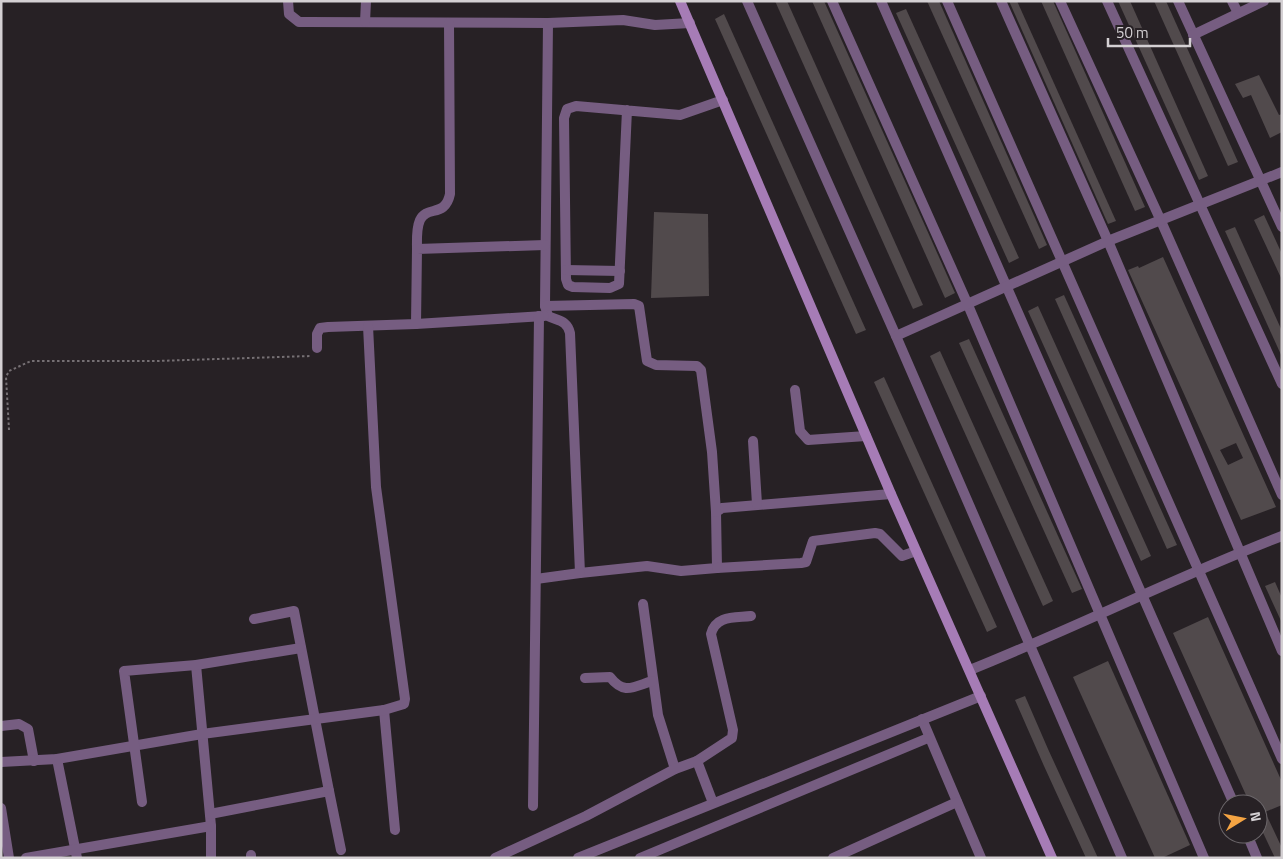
<svg xmlns="http://www.w3.org/2000/svg" width="1283" height="859" font-family="'Titillium Web',sans-serif">
	<rect width="100%" height="100%" fill="#272125"/>
	<g fill="#514a4c" fill-rule="evenodd">
		<polygon points="775,1 787,1 923,305 913,309"/>
		<polygon points="812,1 824,1 926,228 955,293 945,298"/>
		<polygon points="927,1 939,1 1047,245 1039,249"/>
		<polygon points="1009,1 1017,1 1116,221 1108,224"/>
		<polygon points="1041,1 1053,1 1145,207 1135,211"/>
		<polygon points="1118,1 1130,1 1208,176 1199,180"/>
		<polygon points="1154,1 1166,1 1238,162 1228,166"/>
		<polygon points="906,9 1019,258 1009,263 896,13"/>
		<polygon points="724,14 866,330 856,334 715,19"/>
		<polygon points="1259,75 1279,115 1282,114 1282,132 1270,138 1251,95 1243,98 1235,84"/>
		<polygon points="654,212 708,214 709,296 651,298"/>
		<polygon points="1264,215 1282,254 1282,280 1254,220"/>
		<polygon points="1235,227 1282,331 1282,357 1225,231"/>
		<path d="M1163,257L1276,507L1241,520L1128,270L1138,266L1139,268ZM1236,443L1243,458L1228,465L1220,450Z"/>
		<polygon points="1064,295 1177,545 1167,549 1055,299"/>
		<polygon points="1038,306 1151,556 1141,561 1028,311"/>
		<polygon points="969,339 1082,589 1072,593 959,343"/>
		<polygon points="940,351 1053,601 1043,606 930,356"/>
		<polygon points="884,377 997,627 987,632 874,382"/>
		<polygon points="1275,582 1282,598 1282,623 1265,586"/>
		<polygon points="1208,617 1282,782 1282,805 1265,812 1282,848 1282,858 1275,858 1258,822 1258,804 1250,804 1173,633"/>
		<polygon points="1108,661 1190,845 1162,858 1155,858 1073,677"/>
		<polygon points="1025,696 1048,749 1098,858 1086,858 1044,766 1015,700"/>
	</g>
	<g fill="none" stroke-linecap="round" stroke-linejoin="round">
		<polyline stroke="#767074" stroke-width="2" stroke-dasharray="2.5 2.5" stroke-linecap="butt" points="9,430 6,377 9,371 31,361 156,361 311,356"/>
		<g stroke="#765d81" stroke-width="10">
			<polyline points="288,1 289,14 299,22 307,22 548,23 623,20 655,25 690,23"/>
			<polyline points="747,1 896,336 1122,858"/>
			<polyline points="832,1 968,305 1204,858"/>
			<polyline points="881,1 1234,804"/>
			<polyline points="947,1 1282,759"/>
			<polyline points="1001,1 1108,241 1282,651"/>
			<polyline points="1060,1 1161,221 1282,495"/>
			<polyline points="1107,1 1282,384"/>
			<polyline points="1178,1 1282,227"/>
			<polyline points="1232,1 1238,13"/>
			<polyline points="365,22 366,1"/>
			<path d="M548,23L545,306L548,316C558,321 567,320 570,333L580,573L647,566L681,571L717,568L716,512L722,508L891,494"/>
			<polyline points="1193,35 1264,1"/>
			<polyline points="627,110 619,284 610,288 573,287 568,285 566,279 564,118 567,109 576,106 680,115 723,100"/>
			<path d="M417,249C417,240 416,229 420,220C427,205 445,218 450,194L449,23"/>
			<polyline points="566,270 620,271"/>
			<polyline points="545,306 634,304 639,306 647,361 656,365 697,366 701,370 712,452 716,512"/>
			<polyline points="416,324 417,249 545,245"/>
			<polyline points="896,336 1108,241 1282,172"/>
			<polyline points="317,348 317,334 320,328 328,327 416,324 544,316"/>
			<polyline points="795,390 800,431 808,440 866,436"/>
			<polyline points="753,441 757,504"/>
			<polyline points="717,568 801,563 806,562 813,541 875,533 880,534 902,556 916,551"/>
			<polyline points="536,579 580,573"/>
			<polyline points="643,604 658,715 675,769"/>
			<polyline points="254,619 294,611 329,791"/>
			<polyline points="196,665 211,826 211,858"/>
			<path d="M970,670C1075,628 1176,577 1282,536"/>
			<path d="M585,678L610,677C624,695 633,687 652,681"/>
			<polyline points="384,710 395,830"/>
			<polyline points="922,719 981,858"/>
			<polyline points="1,726 19,724 28,729 34,761"/>
			<polyline points="57,759 77,858"/>
			<path d="M697,761L732,738L733,730L711,634C716,615 735,618 751,616"/>
			<polyline points="1,762 57,759 202,734 384,710 404,704 405,699 376,487 368,326"/>
			<polyline points="142,802 124,671 196,665 301,648"/>
			<polyline points="533,806 539,316"/>
			<polyline points="1,808 9,858"/>
			<polyline points="210,814 329,791 341,850"/>
			<polyline points="1247,834 1257,858"/>
			<polyline points="251,855 251,858"/>
			<polyline points="26,858 211,826"/>
			<polyline points="495,858 586,816 675,769 697,761 713,803"/>
			<polyline points="578,858 981,696"/>
			<polyline points="640,858 928,738"/>
			<polyline points="833,858 957,802"/>
		</g>
		<polyline stroke="#a67cb6" stroke-width="10" points="680,1 891,494 1052,858"/>
	</g>
	<rect width="1283" height="859" fill="none" stroke="#d4d0d3" stroke-width="5"/>
	<g transform="translate(1243 819) rotate(80)"><circle r="24" fill="#272125" stroke="#6c676b"/>
	<path d="M0-4L9 19L0 12L-9 19Z" fill="#f4a443"/>
	<text y="-8" font-size="14" font-weight="bold" text-anchor="middle" fill="#d4d0d3">N</text>
	</g>
	<path d="M1108 38v8h82v-8" fill="none" stroke="#d4d0d3" stroke-width="2.5"/>
	<text x="1116" y="38" font-size="15" fill="#d4d0d3" stroke="#272125" stroke-width="4" paint-order="stroke">50 m</text>
</svg>
